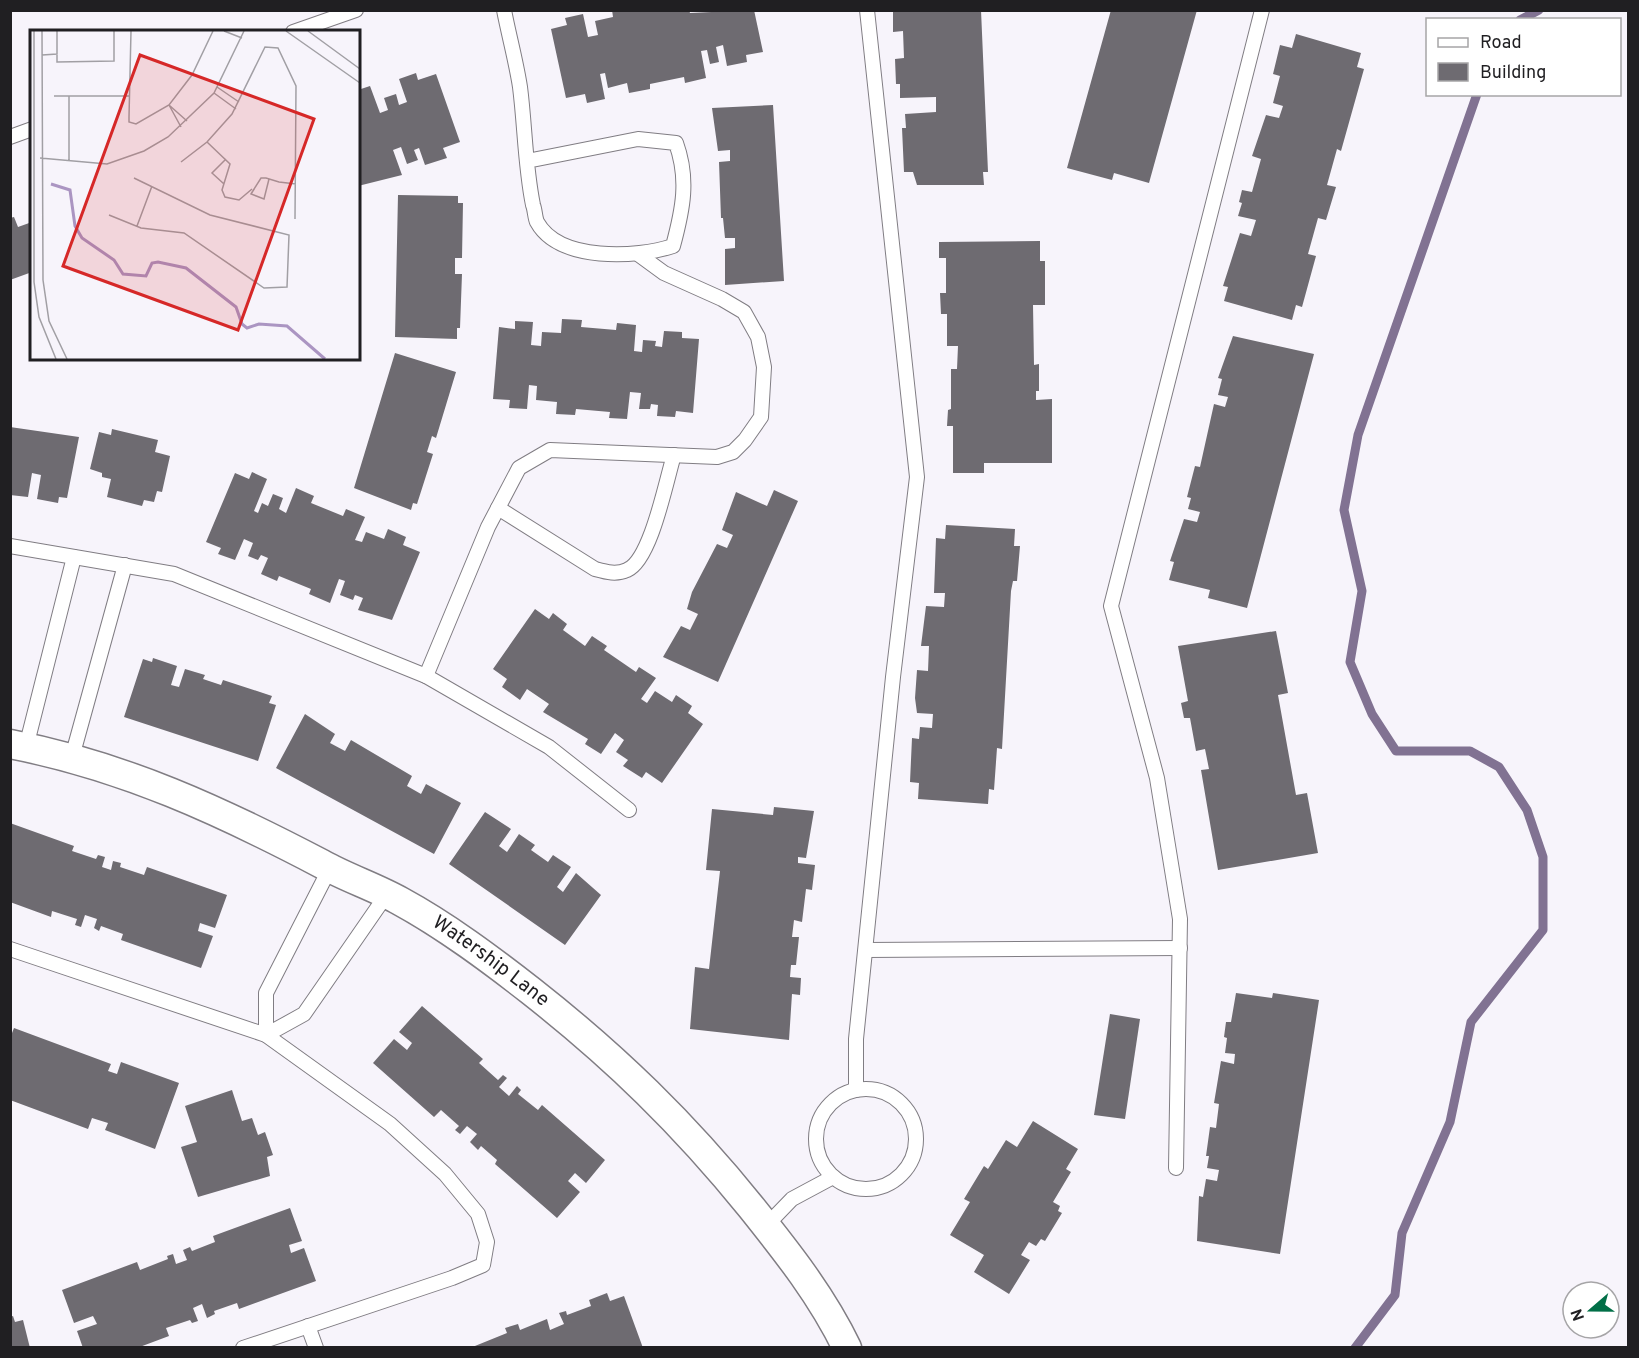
<svg xmlns="http://www.w3.org/2000/svg" width="1639" height="1358" font-family="Overpass,sans-serif">
	<rect width="100%" height="100%" fill="#f7f4fb"/>
	<g fill="none" stroke-linecap="round" stroke-linejoin="round">
		<g stroke="#817292" stroke-width="9">
			<polyline points="1520,20 1539,10"/>
			<polyline points="1355,1348 1395,1295 1402,1233 1450,1122 1471,1022 1543,930 1543,857 1527,810 1499,767 1470,751 1396,751 1372,714 1350,662 1362,591 1344,510 1358,435 1477,94"/>
		</g>
	</g>
	<g fill="#6e6b71">
		<polygon points="612,10 689,10 690,13 754,10 763,52 746,55 747,62 727,66 723,45 716,47 719,62 710,64 707,50 701,51 706,78 685,83 684,77 650,84 650,89 629,93 627,83 608,88 605,73 600,74 605,99 587,103 585,94 566,98 551,29 567,25 565,18 583,14 588,37 598,35 595,21 613,17"/>
		<polygon points="893,10 981,10 988,172 983,172 984,185 917,185 913,172 904,172 902,128 906,128 905,114 936,112 936,97 900,98 900,84 896,84 895,59 904,58 903,31 893,32"/>
		<polygon points="1111,10 1197,10 1149,183 1114,173 1112,180 1067,168"/>
		<polygon points="1296,34 1361,53 1357,67 1364,69 1341,151 1337,149 1327,185 1336,187 1326,220 1318,218 1308,254 1316,256 1302,307 1296,305 1292,320 1224,301 1228,287 1223,286 1240,233 1251,236 1256,220 1238,216 1242,203 1239,202 1242,190 1252,192 1261,159 1252,156 1266,115 1279,118 1283,106 1273,103 1280,76 1273,74 1280,45 1292,48"/>
		<polygon points="416,73 418,80 436,74 460,142 443,148 447,158 425,165 419,148 414,150 418,160 407,164 401,147 393,150 402,175 358,186 358,90 370,86 380,113 388,110 384,98 396,94 399,105 407,102 399,79"/>
		<polygon points="773,105 784,281 725,285 725,249 735,248 735,238 725,238 723,218 721,218 719,162 730,161 730,150 718,151 712,108"/>
		<polygon points="398,195 458,196 458,203 463,203 462,258 455,258 455,274 462,274 460,328 457,328 457,339 395,337"/>
		<polygon points="14,217 18,227 32,222 32,272 10,280 10,218"/>
		<polygon points="1040,241 1040,261 1045,261 1045,305 1033,305 1034,365 1039,364 1039,391 1036,391 1036,400 1052,399 1052,463 984,463 984,473 953,473 953,426 947,426 948,410 951,409 951,369 957,369 958,346 947,346 947,314 941,314 940,293 946,293 946,258 939,258 939,242"/>
		<polygon points="562,319 582,320 581,327 616,330 617,323 636,325 634,351 642,352 643,340 656,341 655,346 662,347 664,331 682,332 682,338 699,339 693,413 676,411 675,417 657,416 658,405 651,404 650,409 639,409 641,393 630,392 627,419 609,418 610,412 576,409 575,415 556,414 557,402 536,400 537,386 529,385 527,409 509,408 510,400 493,399 499,327 515,329 515,321 533,322 531,345 541,346 542,332 561,333"/>
		<polygon points="1233,336 1314,354 1247,608 1208,598 1210,590 1169,580 1174,562 1170,561 1184,519 1197,522 1200,512 1188,509 1191,498 1187,497 1195,466 1200,467 1214,404 1225,407 1228,397 1218,395 1222,379 1218,378"/>
		<polygon points="395,353 456,372 436,438 432,436 427,452 433,454 417,504 413,503 411,510 354,488"/>
		<polygon points="10,427 79,437 67,498 59,497 58,503 37,499 41,475 32,473 28,497 10,495"/>
		<polygon points="112,429 158,440 155,452 170,456 162,492 157,491 154,502 144,500 142,506 107,497 111,479 102,477 102,473 90,469 99,432 111,435"/>
		<polygon points="252,472 267,479 254,511 258,513 262,503 268,506 273,494 283,498 279,509 286,513 296,488 314,496 311,503 343,516 346,509 365,517 355,540 362,542 366,532 384,539 388,529 406,537 403,545 420,552 392,620 358,610 363,598 355,595 353,600 340,595 345,581 339,579 330,603 309,594 311,589 279,576 277,581 261,574 268,558 261,555 258,560 248,556 253,543 244,539 235,560 218,554 221,548 206,542 235,473 249,479"/>
		<polygon points="774,490 798,501 718,682 663,657 681,626 690,630 698,614 687,609 692,592 717,544 727,548 733,535 722,530 736,492 767,506"/>
		<polygon points="946,525 1015,529 1014,546 1020,546 1017,581 1013,581 1011,591 1002,749 997,748 994,790 989,789 988,804 918,799 919,783 910,782 912,738 919,739 920,727 932,728 933,714 917,713 915,698 917,670 928,671 929,646 921,646 926,606 944,607 945,593 934,593 936,538 945,539"/>
		<polygon points="535,609 549,619 553,613 567,624 563,630 585,646 592,636 607,646 604,650 636,672 639,667 656,678 641,699 647,703 655,691 672,702 676,695 692,706 688,713 703,724 662,783 646,772 642,778 623,766 628,760 616,752 624,740 615,733 601,754 585,744 588,739 543,712 549,704 527,689 520,700 502,687 507,679 493,669"/>
		<polygon points="1276,631 1288,693 1278,695 1296,795 1307,793 1318,853 1218,870 1201,770 1209,769 1205,749 1196,751 1190,718 1184,718 1181,703 1188,701 1178,646"/>
		<polygon points="153,658 177,666 171,685 179,687 185,669 205,675 203,679 221,685 223,680 272,696 269,703 276,705 258,761 124,717 143,659 152,662"/>
		<polygon points="305,714 335,734 330,743 345,751 351,740 412,776 407,786 421,794 426,784 461,803 434,854 276,768"/>
		<polygon points="774,807 814,811 806,858 798,857 798,863 815,865 812,890 806,889 802,922 794,920 792,937 799,937 796,965 791,965 790,977 801,978 800,995 792,994 789,1040 690,1029 695,967 709,969 720,871 706,870 712,809 773,815"/>
		<polygon points="485,812 511,829 499,846 507,852 519,834 535,845 531,850 548,862 553,855 571,867 557,887 563,892 576,873 601,895 565,945 449,864"/>
		<polygon points="10,823 74,846 72,851 96,859 98,855 105,857 102,867 111,870 113,861 121,863 120,867 144,875 147,867 227,895 215,928 200,923 198,931 213,936 201,968 121,940 123,934 101,926 99,931 94,928 97,919 85,915 81,927 75,925 77,919 52,911 51,917 10,902"/>
		<polygon points="1236,993 1272,998 1273,993 1319,1000 1280,1254 1197,1241 1199,1196 1203,1197 1206,1179 1217,1181 1219,1170 1207,1168 1209,1156 1206,1156 1210,1127 1216,1128 1219,1104 1214,1103 1221,1061 1234,1064 1235,1054 1225,1053 1227,1038 1224,1037 1226,1022 1231,1022"/>
		<polygon points="422,1006 483,1059 479,1063 498,1080 503,1075 507,1078 499,1087 509,1096 517,1086 521,1090 518,1094 538,1110 542,1105 605,1160 586,1183 575,1173 568,1181 580,1192 557,1218 495,1164 497,1160 481,1146 478,1150 470,1142 477,1134 467,1126 460,1134 455,1130 459,1126 441,1110 434,1117 373,1063 394,1039 407,1050 412,1043 399,1032"/>
		<polygon points="1110,1014 1140,1019 1125,1119 1094,1115"/>
		<polygon points="14,1028 111,1064 108,1071 117,1074 121,1062 179,1083 155,1149 105,1130 108,1123 92,1118 88,1129 10,1100 10,1038"/>
		<polygon points="232,1090 242,1121 252,1118 258,1135 265,1132 273,1155 267,1157 270,1176 198,1197 181,1147 197,1142 185,1106"/>
		<polygon points="1033,1121 1078,1149 1066,1169 1071,1172 1053,1202 1060,1206 1058,1211 1062,1213 1045,1241 1041,1239 1036,1246 1029,1242 1021,1255 1030,1260 1009,1294 974,1272 984,1255 950,1235 970,1202 964,1199 984,1166 988,1169 1006,1140 1017,1147"/>
		<polygon points="290,1208 302,1241 289,1245 291,1253 304,1248 316,1281 239,1309 237,1303 214,1311 215,1314 207,1318 202,1304 193,1308 198,1321 192,1323 190,1320 166,1328 169,1336 137,1348 83,1348 77,1331 97,1324 93,1316 74,1323 62,1290 137,1262 140,1270 168,1259 167,1256 173,1254 176,1264 187,1260 183,1250 190,1247 192,1251 215,1242 213,1236"/>
		<polygon points="607,1293 610,1301 624,1296 643,1348 470,1348 507,1333 505,1328 518,1324 520,1330 547,1319 550,1330 564,1324 559,1313 566,1311 567,1315 591,1306 589,1300"/>
		<polygon points="13,1316 15,1322 23,1320 30,1348 10,1348 10,1317"/>
	</g>
	<g fill="none" stroke-linecap="round" stroke-linejoin="round">
		<g stroke="#807d83" stroke-width="16">
			<g id="service">
				<path d="M504,10C509,36 516,61 520,87C525,126 525,166 533,205C535,210 535,218 537,222C559,262 637,258 673,246C683,209 689,179 676,143L638,139L527,161"/>
				<polyline points="293,32 356,10"/>
				<polyline points="10,137 32,129"/>
				<path d="M498,508L595,569C606,572 616,575 627,570C651,560 666,481 674,455"/>
				<polyline points="10,546 174,574 426,676 549,747 629,810"/>
				<polyline points="426,676 488,527 519,468 550,450 717,457 733,452 745,440 761,417 764,367 758,337 744,312 722,299 664,273 638,254"/>
				<polyline points="26,747 74,557"/>
				<polyline points="72,757 125,565"/>
				<polyline points="330,868 266,993 266,1035 304,1014 387,894"/>
				<polyline points="10,949 266,1035 390,1124 445,1174 478,1214 487,1242 483,1265 452,1278 243,1348"/>
				<polyline points="866,950 1180,948"/>
				<circle cx="866" cy="1139" r="50"/>
				<polyline points="856,1090 856,1039 893,677 917,477 867,10"/>
				<polyline points="1176,1168 1180,919 1157,778 1111,606 1262,10"/>
				<polyline points="766,1226 792,1199 833,1177"/>
				<polyline points="308,1326 316,1348"/>
			</g>
		</g>
		<g stroke="#807d83" stroke-width="31">
			<g id="minor">
				<path id="s1" d="M10,744C124,766 221,811 322,864C347,878 375,887 400,901C446,926 490,959 531,991C615,1057 684,1124 751,1207C787,1252 822,1296 847,1348"/>
			</g>
		</g>
		<use href="#service" stroke="#fff" stroke-width="14"/>
		<use href="#minor" stroke="#fff" stroke-width="28"/>
	</g>
	<g text-anchor="middle" dominant-baseline="central" stroke-width="6" stroke-linejoin="round" paint-order="stroke">
		<g font-size="20" fill="#201f22" stroke="#fff">
			<text stroke="none"><textPath href="#s1" startOffset="531">Watership Lane</textPath></text>
		</g>
	</g>
	<g transform="translate(30 30)">
		<rect width="330" height="330" fill="#f7f4fb"/>
		<path fill="none" stroke="#ab95c2" stroke-width="3" d="M21,154L40,160L45,196L52,208L84,230L93,244L116,246L122,233L128,232L156,238L206,277L212,294L217,298L229,294L257,296L295,329"/>
		<path fill="none" stroke="#a19fa4" stroke-width="1.5" d="M4,1V252L9,287L26,329M12,1L13,250L19,291L37,329M101,1L99,87V92L106,94L139,75L162,45L183,1M194,1L212,8M256,1L330,53M278,1L330,39M27,24V32L84,31V1M12,25L27,24V1M187,57L209,72M184,63L206,79M24,66H99M139,75L151,97M139,75L157,91M177,112L200,134L192,160L195,167L209,170L222,159M10,128L77,134L114,121L138,107L184,63L214,1M39,131V66M151,132L177,112L202,84L235,17L248,18L266,56L265,189M239,149L234,169L221,164L231,148H236L249,152L266,154M194,154L182,143L196,129M79,185L111,198L154,203L234,258L257,257L259,205L180,185L104,148M107,196L122,156"/>
		<path fill="#d62828" fill-opacity="0.15" stroke="#d62828" stroke-width="3" d="M110,25L284,89L208,300L33,236Z"/>
		<rect width="330" height="330" fill="none" stroke="#201f22" stroke-width="3"/>
	</g>
	<rect width="1639" height="1358" fill="none" stroke="#201f22" stroke-width="24"/>
	<rect x="1426" y="18" width="195" height="78" fill="#ffffff" stroke="#a6a5a7" stroke-width="1.5"/>
	<rect x="1438" y="38" width="30" height="9" fill="#ffffff" stroke="#a6a5a7" stroke-width="1.5"/>
	<text x="1480" y="48" font-size="18" fill="#201f22">Road</text>
	<rect x="1438" y="63" width="30" height="18" fill="#6e6b71" stroke="#a6a5a7" stroke-width="1.5"/>
	<text x="1480" y="78" font-size="18" fill="#201f22">Building</text>
	<g transform="translate(1591 1310) rotate(250)"><circle r="28" fill="#ffffff" stroke="#a6a5a7" stroke-width="1.5"/>
	<path d="M0-4.5L10 22L0 15L-10 22Z" fill="#016f47"/>
	<text y="-9" font-size="16" font-weight="bold" text-anchor="middle" fill="#201f22">N</text>
	</g>
</svg>
